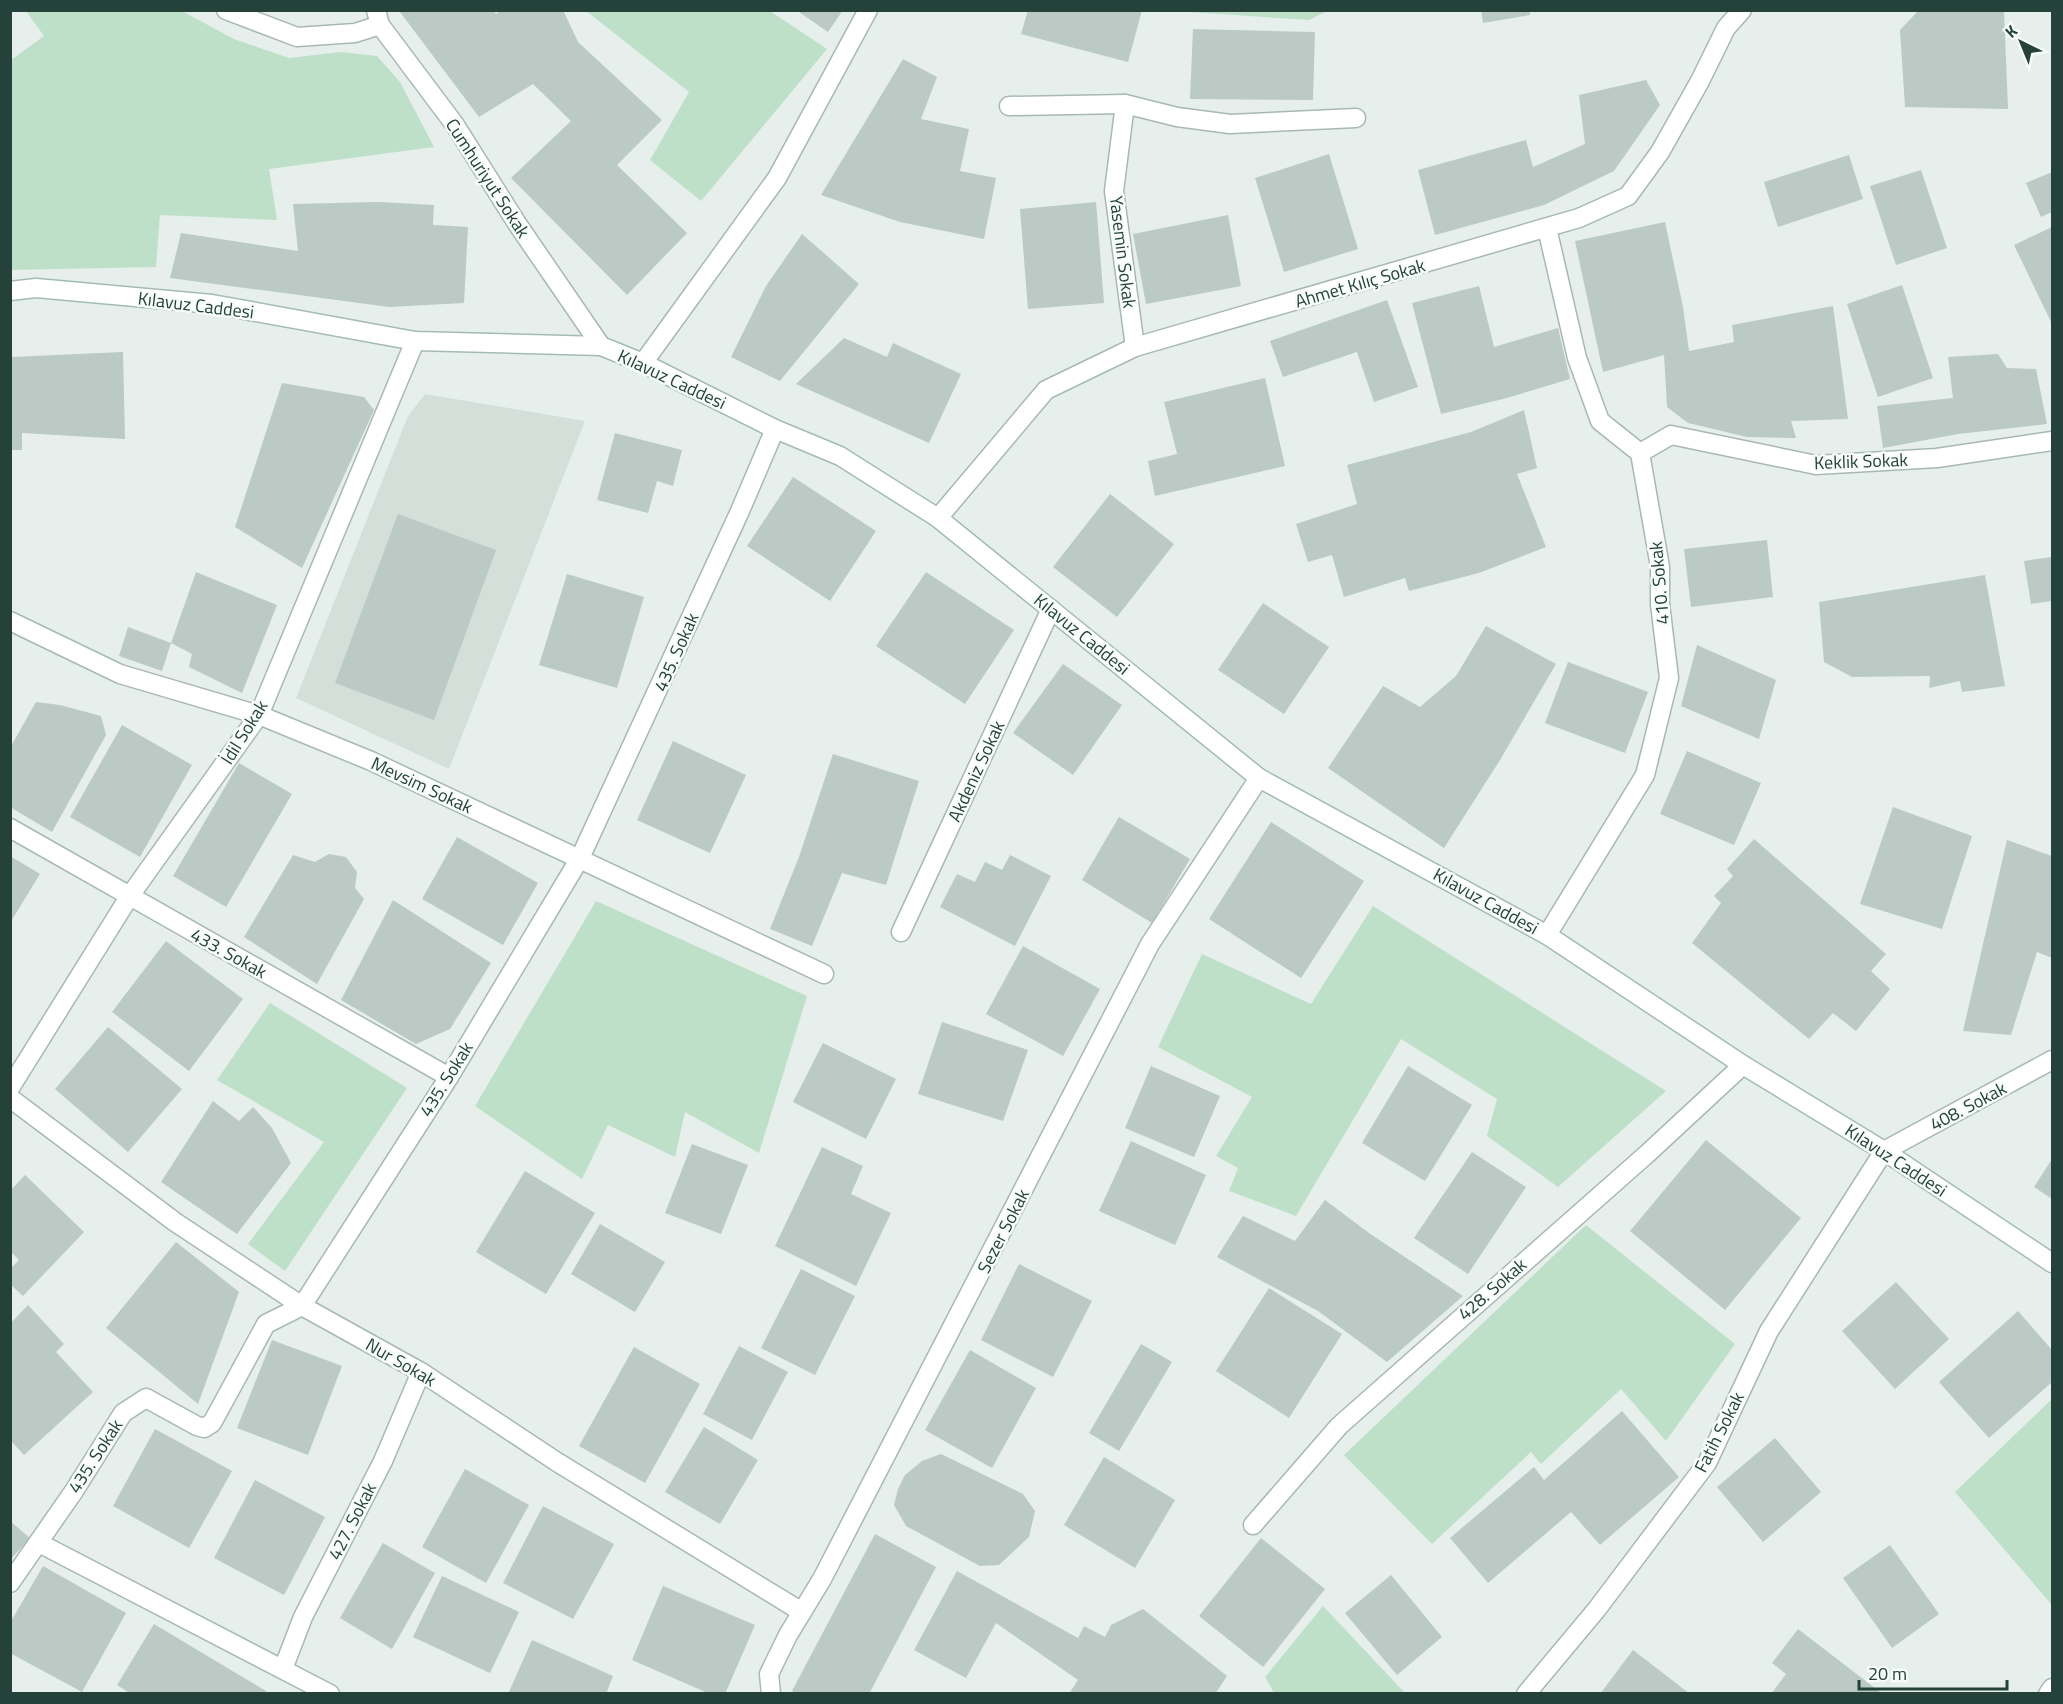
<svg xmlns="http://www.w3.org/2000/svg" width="2063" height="1704" font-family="'Titillium Web',sans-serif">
	<rect width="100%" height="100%" fill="#e6efeb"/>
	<polygon fill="#d4dfda" points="425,394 585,421 449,769 296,698 408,416"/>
	<g fill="#bfe0c8">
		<polygon points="1159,10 1327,10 1327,11 1309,20"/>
		<polygon points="26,11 182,11 234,39 289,58 340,52 377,56 400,82 434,147 269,169 277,220 160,215 156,267 11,270 11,60 44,36"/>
		<polygon points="586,11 770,11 827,49 701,201 650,160 689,92"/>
		<polygon points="596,901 807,996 759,1153 685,1112 675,1157 608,1125 582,1179 475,1106"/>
		<polygon points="1373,906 1666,1091 1558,1187 1487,1136 1497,1099 1401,1039 1296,1216 1229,1191 1238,1168 1216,1156 1252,1097 1158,1047 1202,954 1311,1004"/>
		<polygon points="270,1003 407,1088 285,1271 248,1244 324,1142 217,1080"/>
		<polygon points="1586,1225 1735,1344 1666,1441 1621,1389 1541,1464 1531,1452 1432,1544 1344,1455"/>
		<polygon points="2052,1399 2052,1605 1955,1492"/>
		<polygon points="1323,1606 1405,1693 1274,1693 1265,1677"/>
	</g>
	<g fill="#bbcac4">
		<polygon points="403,10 493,10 496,14 501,10 563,10 578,42 662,120 617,165 687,233 627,295 511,178 571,121 533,84 479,117 400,12"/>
		<polygon points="796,10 843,10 828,32"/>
		<polygon points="1028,10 1142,10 1128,62 1021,34"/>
		<polygon points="1481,10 1530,10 1530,15 1483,23"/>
		<polygon points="1919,10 2004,11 2008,109 1905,107 1900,30"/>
		<polygon points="1193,29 1315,32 1313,100 1190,99"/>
		<polygon points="903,59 937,77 921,119 969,129 960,171 996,178 984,239 900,222 821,195"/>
		<polygon points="1646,80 1660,105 1614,171 1544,205 1435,235 1418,170 1526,140 1533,167 1585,144 1579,95"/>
		<polygon points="1329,154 1358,249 1284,272 1255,178"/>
		<polygon points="1849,155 1863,199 1778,227 1764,182"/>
		<polygon points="1921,170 1947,248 1896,265 1870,186"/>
		<polygon points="2052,172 2052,212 2041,217 2026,183"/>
		<polygon points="378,202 434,205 433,225 468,227 464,303 389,307 170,278 181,233 298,251 293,204"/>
		<polygon points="1096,202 1104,303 1028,309 1020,209"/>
		<polygon points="1228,215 1241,286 1146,304 1133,234"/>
		<polygon points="1665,222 1683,307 1689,351 1734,342 1732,325 1833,306 1848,419 1791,421 1796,438 1747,437 1688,423 1667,407 1664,355 1603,372 1575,241"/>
		<polygon points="2052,227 2052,324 2014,245"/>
		<polygon points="802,234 859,284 780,381 731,357 766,286"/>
		<polygon points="1902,285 1933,378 1878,397 1847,304"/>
		<polygon points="1479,286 1494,347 1558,328 1570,379 1507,398 1441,414 1412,303"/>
		<polygon points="1387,300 1418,387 1374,402 1357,352 1283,377 1270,341"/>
		<polygon points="844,338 887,357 893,343 961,374 929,443 796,384"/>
		<polygon points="123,352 125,439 22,433 22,450 10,450 10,357"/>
		<polygon points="1998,354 2007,368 2036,369 2047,424 1958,434 1883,448 1877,406 1953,398 1948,357"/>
		<polygon points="1265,378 1285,466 1155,496 1148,461 1177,454 1164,402"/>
		<polygon points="282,383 364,397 374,410 302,568 235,527"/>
		<polygon points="1524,410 1537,468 1517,474 1546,547 1479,573 1409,591 1405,578 1344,597 1332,555 1308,562 1296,524 1357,504 1347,465 1471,432"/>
		<polygon points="615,433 682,450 673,486 657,481 648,513 597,500"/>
		<polygon points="793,477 876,531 830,601 747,546"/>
		<polygon points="1110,494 1174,544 1117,617 1053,567"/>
		<polygon points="398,514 496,550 434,720 335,683"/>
		<polygon points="1767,540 1773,597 1691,607 1684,549"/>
		<polygon points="2052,557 2052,601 2031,604 2024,561"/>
		<polygon points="196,572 277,605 242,693 189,667 192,654 171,643"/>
		<polygon points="926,572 1014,630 965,704 876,646"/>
		<polygon points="567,574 644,597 617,688 539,665"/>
		<polygon points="1985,575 2005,686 1962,692 1960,681 1929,688 1930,676 1852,677 1824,662 1819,602"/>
		<polygon points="1263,603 1329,647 1284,714 1218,670"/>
		<polygon points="1486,626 1556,664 1500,760 1444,848 1328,768 1383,686 1420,707 1456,676"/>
		<polygon points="128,627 171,643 162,671 119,656"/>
		<polygon points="1697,645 1776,680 1759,739 1681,706"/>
		<polygon points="1568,662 1648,692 1625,753 1545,723"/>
		<polygon points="1063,664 1122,705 1073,775 1013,733"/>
		<polygon points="36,702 60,705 101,716 106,735 52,832 10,807 10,748"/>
		<polygon points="122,725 192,765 140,857 70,817"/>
		<polygon points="673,741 746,775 710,853 637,820"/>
		<polygon points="1687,751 1761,783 1734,845 1660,814"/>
		<polygon points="833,754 919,781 886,885 842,873 812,946 770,929 799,857"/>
		<polygon points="239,763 292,794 226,907 173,876"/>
		<polygon points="1893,807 1972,836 1942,929 1860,904"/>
		<polygon points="1119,817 1190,859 1152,923 1082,880"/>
		<polygon points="1271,822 1364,881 1301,978 1209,919"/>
		<polygon points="457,837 538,883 503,945 422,899"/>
		<polygon points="1754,839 1886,954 1871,971 1890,989 1856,1031 1833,1013 1809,1039 1692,943 1721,903 1714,896 1733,876 1727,869"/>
		<polygon points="2007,840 2052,856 2052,958 2037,952 2011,1035 1963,1031"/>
		<polygon points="329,854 346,857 357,872 355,888 364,899 317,984 244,937 293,855 315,862"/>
		<polygon points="1010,855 1051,876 1015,946 940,907 957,874 975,882 985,862 1002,870"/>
		<polygon points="10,856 40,874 10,923"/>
		<polygon points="393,900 491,963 450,1029 416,1044 341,1000"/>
		<polygon points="166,941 243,999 189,1071 112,1012"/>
		<polygon points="1023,946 1100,989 1063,1056 986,1014"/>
		<polygon points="942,1022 1028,1050 1003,1121 918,1094"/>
		<polygon points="108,1027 182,1089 128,1152 55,1089"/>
		<polygon points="823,1043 896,1079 866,1139 793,1102"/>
		<polygon points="1151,1066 1220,1096 1194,1157 1125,1128"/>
		<polygon points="1408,1066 1472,1105 1425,1181 1362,1143"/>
		<polygon points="213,1101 239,1121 253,1107 272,1128 291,1163 237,1234 161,1182"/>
		<polygon points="1706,1140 1801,1218 1725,1310 1630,1231"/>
		<polygon points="1131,1141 1206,1175 1175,1245 1099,1211"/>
		<polygon points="692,1144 748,1165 721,1234 665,1213"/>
		<polygon points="822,1147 863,1166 851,1194 891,1213 856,1286 775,1246"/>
		<polygon points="1472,1152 1526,1187 1468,1274 1414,1238"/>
		<polygon points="2052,1159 2052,1199 2034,1187"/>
		<polygon points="525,1171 595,1213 546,1294 476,1252"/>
		<polygon points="25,1175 84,1232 23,1296 10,1284 10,1269 19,1260 10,1251 10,1191"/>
		<polygon points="1325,1200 1369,1233 1463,1296 1387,1362 1318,1311 1217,1257 1243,1216 1295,1241"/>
		<polygon points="600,1224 665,1262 635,1312 571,1274"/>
		<polygon points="176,1242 239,1292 198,1404 106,1328"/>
		<polygon points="1019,1264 1092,1301 1053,1377 981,1340"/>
		<polygon points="801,1269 855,1296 815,1375 761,1348"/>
		<polygon points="1896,1282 1949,1339 1895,1389 1842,1331"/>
		<polygon points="1269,1288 1342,1334 1289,1418 1216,1371"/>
		<polygon points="28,1305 64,1344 56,1352 93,1392 24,1455 10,1440 10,1324"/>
		<polygon points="2018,1311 2052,1350 2052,1382 1989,1438 1939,1382"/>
		<polygon points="272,1340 342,1366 308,1455 237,1428"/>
		<polygon points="1141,1344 1172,1362 1119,1451 1089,1433"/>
		<polygon points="739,1346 788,1372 752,1440 703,1414"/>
		<polygon points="634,1347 700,1384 645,1483 579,1446"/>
		<polygon points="970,1350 1036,1388 992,1468 925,1430"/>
		<polygon points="1622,1411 1679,1477 1600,1545 1571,1512 1488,1583 1450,1538 1534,1467 1544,1480"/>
		<polygon points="704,1427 758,1460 720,1524 665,1492"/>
		<polygon points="155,1429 232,1471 189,1548 113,1506"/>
		<polygon points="1775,1438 1821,1492 1763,1542 1717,1487"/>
		<polygon points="941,1454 1023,1494 1035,1511 1029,1537 999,1565 980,1566 906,1526 894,1505 898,1489 905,1475 922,1461"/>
		<polygon points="1104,1457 1175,1500 1135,1568 1064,1525"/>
		<polygon points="465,1469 529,1505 486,1583 422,1547"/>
		<polygon points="255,1480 325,1517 284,1595 214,1558"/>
		<polygon points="543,1506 614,1544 573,1619 503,1583"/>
		<polygon points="10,1521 30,1538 10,1560"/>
		<polygon points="875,1534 936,1567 869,1694 798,1694 792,1691"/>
		<polygon points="1261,1538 1325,1589 1263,1667 1199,1616"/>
		<polygon points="383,1543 435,1573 392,1649 340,1618"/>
		<polygon points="1890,1545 1939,1614 1892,1648 1843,1578"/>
		<polygon points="43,1566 126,1613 82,1692 10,1653 10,1623"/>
		<polygon points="957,1571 1078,1638 1084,1626 1105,1637 1111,1625 1143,1609 1227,1676 1215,1694 1069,1694 1078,1680 996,1623 966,1678 914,1650"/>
		<polygon points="1391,1575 1442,1637 1397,1675 1345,1613"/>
		<polygon points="442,1576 519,1612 490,1673 413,1637"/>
		<polygon points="663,1586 755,1625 725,1694 710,1694 632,1660"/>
		<polygon points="154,1624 266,1691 265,1694 131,1694 117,1685"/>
		<polygon points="1798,1629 1880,1692 1879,1694 1771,1694 1786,1674 1772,1663"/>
		<polygon points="532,1640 613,1676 606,1694 508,1694"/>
		<polygon points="1633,1650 1690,1694 1600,1694"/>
	</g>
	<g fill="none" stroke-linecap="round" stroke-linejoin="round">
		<g stroke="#a8b8b2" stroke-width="21">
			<g id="minor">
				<polyline points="226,10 297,37 355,33 380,25"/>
				<polyline points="376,10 380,25 455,125 516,222 601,346"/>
				<polyline points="1009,106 1125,104"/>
				<polyline points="1547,228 1577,358 1600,421 1640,453 1660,567 1660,604 1669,678 1645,775 1547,935"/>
				<polyline points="1135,347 1114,191 1125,104 1177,117 1230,124 1356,118"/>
				<polyline points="1640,453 1671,435 1816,465 1937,458 2052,441"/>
				<polyline points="938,518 1046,390 1135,347 1579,218 1628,196 1660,152 1700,81 1726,28 1742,10"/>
				<polyline points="10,621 120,674 259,715 371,761 824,974"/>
				<polyline points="10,828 449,1077"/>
				<polyline points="901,932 1051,609"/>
				<polyline points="10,1088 129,897 259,715 415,341"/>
				<polyline points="10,1098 175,1222 302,1306 421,1372 557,1462 802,1612"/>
				<polyline points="1253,1525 1339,1426 1647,1154 1743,1065"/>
				<polyline points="39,1543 330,1694"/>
				<polyline points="10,1583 74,1491 123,1413 146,1398 197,1426 204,1428 212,1423 266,1324 302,1306 449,1077 580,858 740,511 775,429"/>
				<polyline points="283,1669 303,1617 383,1461 421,1372"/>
				<polyline points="771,1694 769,1674 788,1635 822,1579 1150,944 1259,778"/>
				<polyline points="1526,1694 1597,1609 1707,1463 1769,1331 1884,1151 2052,1060"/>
			</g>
		</g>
		<g stroke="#a8b8b2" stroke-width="21">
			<g id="tertiary">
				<polyline points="643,363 777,178 868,10"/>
				<polyline points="2048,1694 2052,1688"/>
			</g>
		</g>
		<g stroke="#a4bbb3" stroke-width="21">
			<polyline id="secondary" points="10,291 36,288 212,304 415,341 601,346 643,363 775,429 840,456 938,518 1259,778 1547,935 1743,1065 1884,1151 2052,1263"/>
		</g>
		<use href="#minor" stroke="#fff" stroke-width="18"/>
		<use href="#tertiary" stroke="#fff" stroke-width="18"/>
		<use href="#secondary" stroke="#fff" stroke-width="18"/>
	</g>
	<g text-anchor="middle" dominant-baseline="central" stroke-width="5" stroke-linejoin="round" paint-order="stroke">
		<g font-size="18" fill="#24423a" stroke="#f7fbf9">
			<text transform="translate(488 178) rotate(57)">Cumhuriyut Sokak</text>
			<text transform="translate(1123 252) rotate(83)">Yasemin Sokak</text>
			<text transform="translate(1360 283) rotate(-16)">Ahmet Kılıç Sokak</text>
			<text transform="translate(196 305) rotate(7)">Kılavuz Caddesi</text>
			<text transform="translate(672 379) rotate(25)">Kılavuz Caddesi</text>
			<text transform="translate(1861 461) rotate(-2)">Keklik Sokak</text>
			<text transform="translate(1659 583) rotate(-95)">410. Sokak</text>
			<text transform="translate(1082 634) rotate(39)">Kılavuz Caddesi</text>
			<text transform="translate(676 652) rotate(-66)">435. Sokak</text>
			<text transform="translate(244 732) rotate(-58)">İdil Sokak</text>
			<text transform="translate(976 771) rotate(-65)">Akdeniz Sokak</text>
			<text transform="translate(422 785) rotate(25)">Mevsim Sokak</text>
			<text transform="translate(1486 901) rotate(29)">Kılavuz Caddesi</text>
			<text transform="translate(229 953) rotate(29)">433. Sokak</text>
			<text transform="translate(446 1079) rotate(-58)">435. Sokak</text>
			<text transform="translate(1968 1106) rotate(-28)">408. Sokak</text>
			<text transform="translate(1896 1160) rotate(33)">Kılavuz Caddesi</text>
			<text transform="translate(1003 1231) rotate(-63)">Sezer Sokak</text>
			<text transform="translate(1492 1289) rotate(-41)">428. Sokak</text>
			<text transform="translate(401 1362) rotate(30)">Nur Sokak</text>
			<text transform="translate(1719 1432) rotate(-63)">Fatih Sokak</text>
			<text transform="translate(95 1456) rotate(-57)">435. Sokak</text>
			<text transform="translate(352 1521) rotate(-63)">427. Sokak</text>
		</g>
	</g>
	<rect width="2063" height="1704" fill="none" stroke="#24423a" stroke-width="24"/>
	<g transform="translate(2021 42) rotate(317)" stroke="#f7fbf9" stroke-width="4.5" paint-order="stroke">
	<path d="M0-4.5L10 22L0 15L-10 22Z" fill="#24423a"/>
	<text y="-9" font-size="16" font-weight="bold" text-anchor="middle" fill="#24423a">K</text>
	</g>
	<path d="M1859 1680v9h148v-9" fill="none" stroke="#24423a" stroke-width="3"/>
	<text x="1868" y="1680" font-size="18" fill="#24423a" stroke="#f7fbf9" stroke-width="4.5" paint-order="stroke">20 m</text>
</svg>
